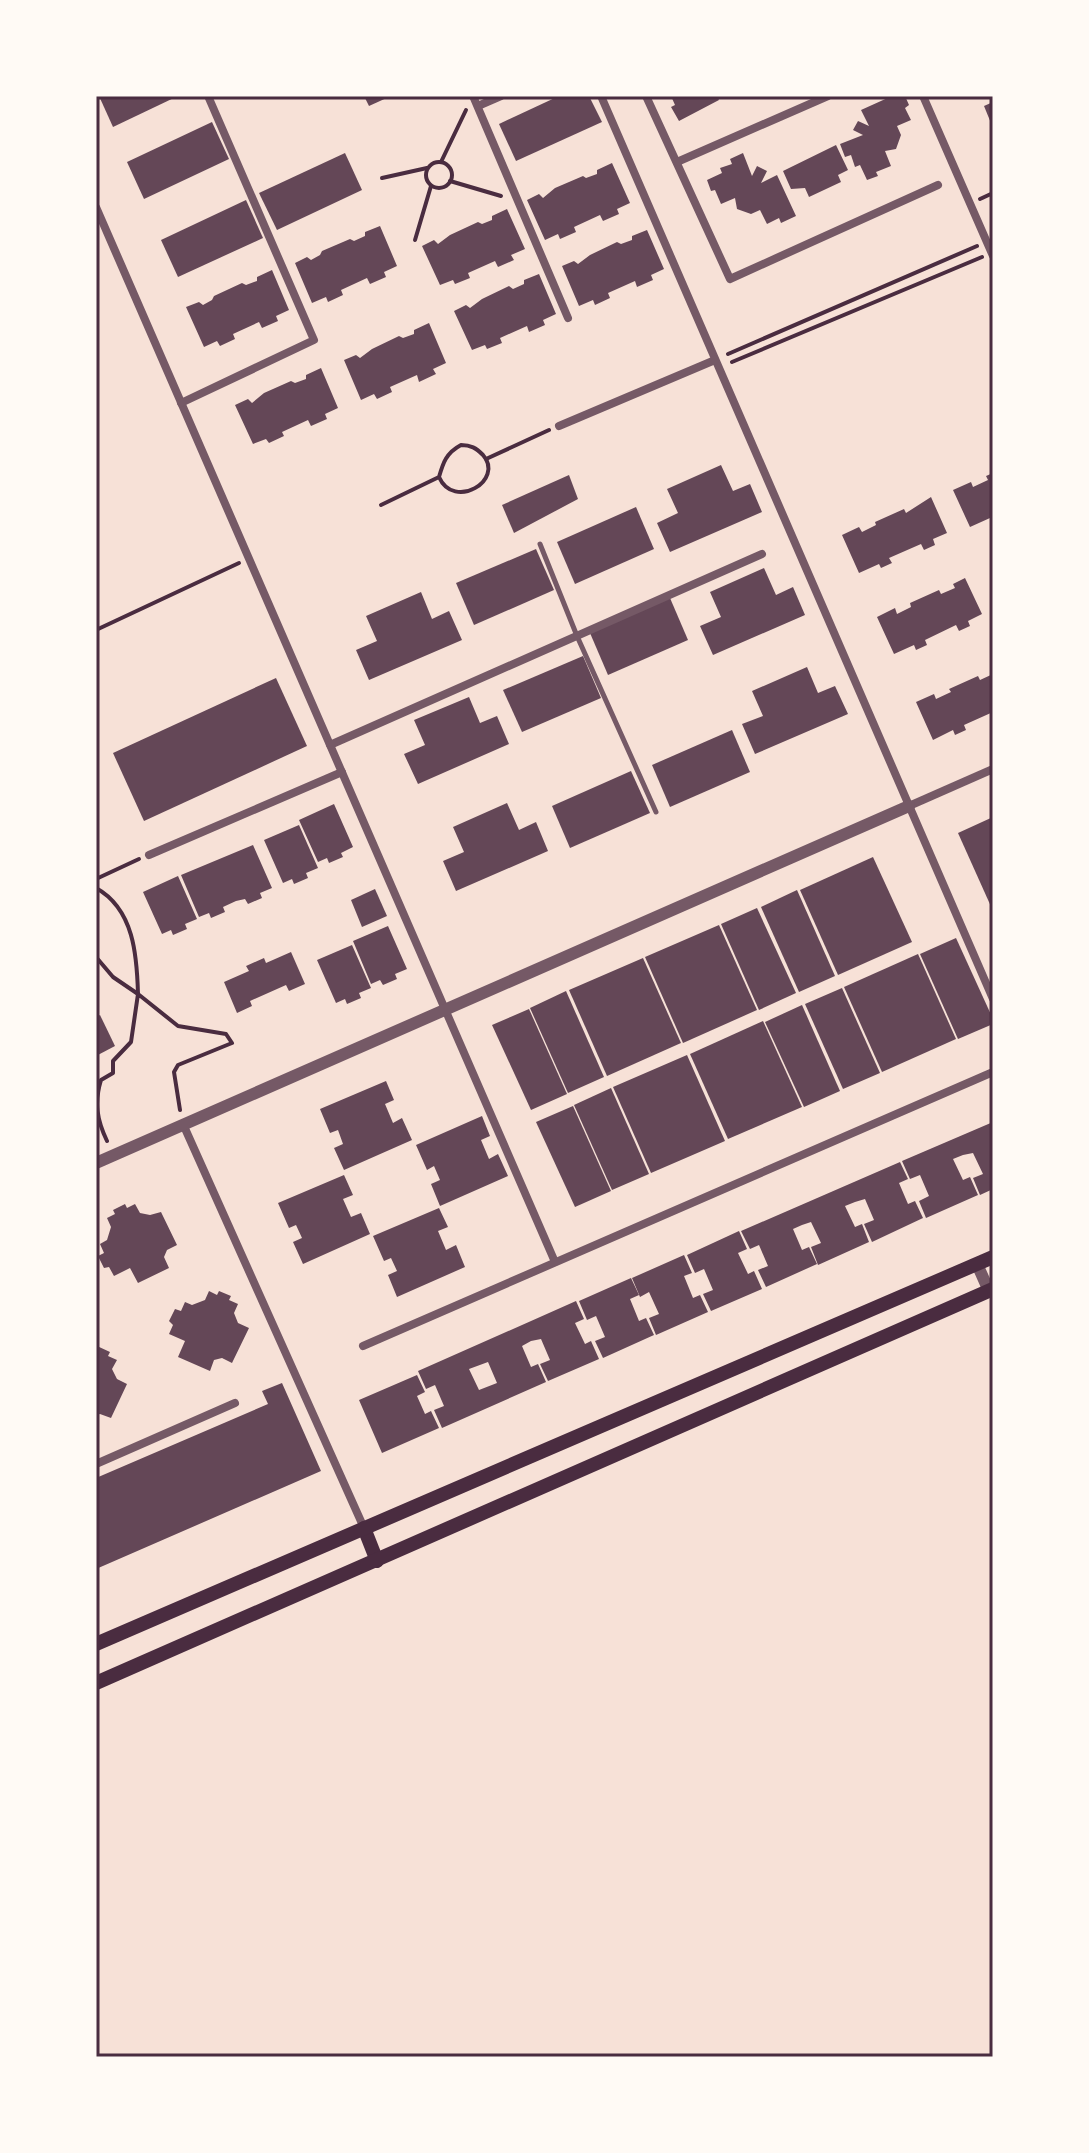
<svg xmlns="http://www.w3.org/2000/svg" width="1089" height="2153" font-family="'Crimson Pro',serif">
	<rect width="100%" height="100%" fill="#f7e1d7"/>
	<g fill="#644757" fill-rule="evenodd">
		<polygon points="99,96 178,96 113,127"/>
		<polygon points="364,96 391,96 369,106"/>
		<polygon points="559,96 589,96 602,122 516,161 499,124"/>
		<polygon points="671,96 717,96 719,100 679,121 671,107 675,105"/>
		<polygon points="892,96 905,96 909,105 905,108 911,120 897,126 901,135 896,149 885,151 891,166 876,172 878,176 867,180 860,165 855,167 851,155 845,157 840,144 863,135 853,130 858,121 869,126 861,110"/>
		<polygon points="993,102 993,128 984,106"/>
		<polygon points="212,122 229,159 144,199 127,162"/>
		<polygon points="836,145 848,170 838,175 841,182 809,197 805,188 791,189 783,171"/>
		<polygon points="345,153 362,190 277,230 259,193"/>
		<polygon points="743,153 752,176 757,166 767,171 761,183 777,175 796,216 781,223 779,218 767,224 760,210 751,214 737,209 735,198 721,204 715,190 711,191 707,180 722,173 720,168 732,164 730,159"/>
		<polygon points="612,163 630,203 617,209 619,214 603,221 600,215 574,227 576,232 560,239 558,234 545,240 527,200 539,194 543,198 555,188 583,176 586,178 597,174 597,170"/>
		<polygon points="246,200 263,238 178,277 161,240"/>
		<polygon points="507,209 525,249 511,255 514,260 498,267 495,261 468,273 470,278 455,284 453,280 440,285 422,246 434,240 438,244 450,235 478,222 482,224 492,220 492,216"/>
		<polygon points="380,226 397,266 384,272 386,277 370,284 367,278 341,290 343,295 328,302 326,297 312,303 295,263 307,257 311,260 320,255 322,251 350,239 354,241 365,236 365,232"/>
		<polygon points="647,230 664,269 651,275 653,280 637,287 635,281 608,293 610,298 595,305 593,300 579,306 562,266 574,261 578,264 590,255 617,242 621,244 632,240 632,236"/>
		<polygon points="272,270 289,310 276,316 278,321 262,328 259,322 233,334 235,339 220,346 217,341 204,347 186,307 199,302 203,305 212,300 214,296 242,283 246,285 257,281 257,277"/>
		<polygon points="539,274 556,314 543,320 545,325 529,332 527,326 500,338 502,343 487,349 485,345 472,350 454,311 466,305 470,308 482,299 509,286 513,289 524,284 524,280"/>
		<polygon points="429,323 446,363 433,369 436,374 419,382 417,375 390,387 392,392 377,399 374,394 361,400 344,360 356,355 360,358 372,349 399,336 403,338 414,334 414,330"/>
		<polygon points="321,368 338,408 325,414 327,419 311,426 308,420 282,432 284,436 269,443 266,439 253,444 235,405 248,399 252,403 264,393 291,381 295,383 306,379 306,375"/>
		<polygon points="721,465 733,491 750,484 762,512 670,552 657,523 678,513 667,489"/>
		<polygon points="993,473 993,524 990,518 970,527 953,490 971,482 973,487 988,480 986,476"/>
		<polygon points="569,475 578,499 514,533 502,505"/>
		<polygon points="931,497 947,533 933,539 935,545 924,550 921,544 889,558 892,563 881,568 879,564 859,573 842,535 859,527 862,532 876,525 875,522 904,509 906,513"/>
		<polygon points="636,507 654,549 575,584 557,542"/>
		<polygon points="536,549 554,590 474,625 456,583"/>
		<polygon points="764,568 776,595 793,587 805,615 713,655 700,626 721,617 710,592"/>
		<polygon points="965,578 982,614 968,621 970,626 959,631 956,625 925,640 927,645 916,650 914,645 894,654 877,617 895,608 897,614 911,607 910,603 939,590 941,594 955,588 953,584"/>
		<polygon points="421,592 432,619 449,611 462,640 369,680 356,650 377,641 366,616"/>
		<polygon points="670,598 688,640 608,675 590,633"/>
		<polygon points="583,656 601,698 522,732 503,690"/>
		<polygon points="807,667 818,693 835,686 848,714 755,754 742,724 763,716 752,691"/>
		<polygon points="993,674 993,712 964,725 966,730 955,735 953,730 933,740 916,702 934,694 936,699 951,692 949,689 978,676 980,680"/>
		<polygon points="276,678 307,746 144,821 113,753"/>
		<polygon points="469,697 480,723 497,716 509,744 418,784 404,754 425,745 414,720"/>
		<polygon points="732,730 750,772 670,807 652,765"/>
		<polygon points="631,771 650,813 570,848 552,806"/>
		<polygon points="507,803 519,830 536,822 548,851 456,891 443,861 464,852 453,827"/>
		<polygon points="334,804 353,847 341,853 343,857 329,863 327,858 318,862 299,820"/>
		<polygon points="993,817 993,911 958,833"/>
		<polygon points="299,825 318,868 306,873 308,878 294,884 292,879 283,883 264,840"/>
		<polygon points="253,845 272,888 260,893 262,898 248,904 245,899 236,901 223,907 225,912 211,918 209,913 199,917 181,875"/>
		<polygon points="873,857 912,942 838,975 800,890"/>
		<polygon points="178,876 197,919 185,924 187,929 173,935 171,930 162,934 143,892"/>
		<polygon points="375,889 387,916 362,927 351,900"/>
		<polygon points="797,890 835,976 799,992 761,907"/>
		<polygon points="757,908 796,993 759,1010 721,924"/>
		<polygon points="719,925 757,1010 683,1043 645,957"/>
		<polygon points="388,926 407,969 395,974 397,979 383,985 380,980 371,984 353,941"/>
		<polygon points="956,938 993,1019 993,1024 958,1039 920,954"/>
		<polygon points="352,945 371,988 359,993 361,998 347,1004 345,999 336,1003 317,960"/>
		<polygon points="291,952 305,984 289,991 286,985 250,1001 252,1006 237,1013 224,982 249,971 246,966 264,958 266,963"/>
		<polygon points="918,954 956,1039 882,1072 844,987"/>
		<polygon points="643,958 681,1043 607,1076 569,990"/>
		<polygon points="842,988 880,1073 843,1089 805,1004"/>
		<polygon points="566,991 604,1077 568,1093 530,1008"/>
		<polygon points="802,1005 840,1091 804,1107 765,1022"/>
		<polygon points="529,1009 567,1094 531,1110 492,1025"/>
		<polygon points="100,1015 115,1046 96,1056 96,1017"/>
		<polygon points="763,1021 802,1107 728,1139 690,1054"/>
		<polygon points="687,1055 725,1141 651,1173 613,1087"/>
		<polygon points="386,1081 394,1100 385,1104 393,1123 402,1118 412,1140 344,1170 334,1148 343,1144 338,1130 330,1133 320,1109"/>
		<polygon points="611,1088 649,1174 612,1190 574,1105"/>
		<polygon points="573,1106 611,1191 575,1207 536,1122"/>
		<polygon points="482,1116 490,1136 481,1140 489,1159 498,1154 508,1176 440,1206 431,1184 440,1180 434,1166 427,1170 416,1145"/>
		<polygon points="993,1122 993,1189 980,1195 973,1178 983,1174 973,1153 963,1155 953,1159 963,1180 970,1177 978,1195 926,1218 919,1201 929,1196 920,1175 910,1179 902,1161"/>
		<polygon points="900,1162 908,1179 899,1183 908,1204 915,1201 923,1218 872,1242 864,1224 874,1220 865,1199 855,1202 845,1206 855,1227 862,1224 869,1242 818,1265 811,1247 821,1243 811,1222 802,1225 793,1229 802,1250 809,1247 817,1264 766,1287 758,1270 768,1266 759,1245 750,1249 741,1231"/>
		<polygon points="344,1175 353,1195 343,1199 351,1217 361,1213 370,1234 303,1264 293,1242 302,1238 296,1225 289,1228 278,1203"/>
		<polygon points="125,1204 127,1208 135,1204 140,1213 150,1215 161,1212 177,1245 167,1250 164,1257 169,1268 138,1283 130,1268 114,1276 109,1267 104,1268 98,1256 104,1253 100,1244 107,1240 111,1227 107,1218 115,1214 113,1210"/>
		<polygon points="439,1208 448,1227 438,1231 446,1250 456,1245 465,1267 397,1297 388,1275 397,1271 391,1258 384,1261 373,1236"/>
		<polygon points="739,1231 747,1249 738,1253 748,1274 754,1271 762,1289 711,1311 703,1294 713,1290 704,1269 695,1273 687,1255"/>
		<polygon points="684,1255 692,1273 684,1276 693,1298 700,1295 708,1312 656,1335 649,1318 659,1314 649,1292 640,1297 632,1278"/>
		<polygon points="631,1278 639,1295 630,1299 639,1321 646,1318 654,1335 603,1358 595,1341 605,1337 596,1316 587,1320 579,1301"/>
		<polygon points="209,1291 217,1295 219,1291 231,1296 229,1300 238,1304 234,1313 238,1323 249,1328 232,1363 222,1358 214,1360 210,1371 178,1357 185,1341 169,1334 173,1325 169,1321 175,1309 181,1311 185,1302 192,1305 205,1300"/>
		<path d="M576,1301L584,1319L575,1323L585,1344L591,1341L599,1359L548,1381L540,1364L550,1360L541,1339L531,1341L522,1346L531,1367L538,1364L546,1382L442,1428L434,1410L444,1406L435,1385L426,1389L418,1371ZM488,1362L497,1383L479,1390L469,1369Z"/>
		<polygon points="97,1346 110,1352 108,1356 117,1360 112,1369 117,1379 127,1384 111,1418 100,1414 96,1415"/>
		<polygon points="417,1375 425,1392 417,1396 425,1414 431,1411 439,1428 382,1453 359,1400"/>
		<polygon points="282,1383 321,1471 96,1569 96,1478 268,1404 262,1391"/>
	</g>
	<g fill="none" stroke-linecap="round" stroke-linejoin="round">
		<g stroke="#4a2c40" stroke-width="4">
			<polyline points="441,162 466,110"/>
			<circle cx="439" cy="175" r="13"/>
			<polyline points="382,178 427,168"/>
			<polyline points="450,181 501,196"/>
			<polyline points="980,199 993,193"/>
			<polyline points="415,240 431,186"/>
			<polyline points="728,354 977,246"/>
			<polyline points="732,362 982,257"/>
			<polyline points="486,459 549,430"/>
			<path d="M381,505L439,477C454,511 505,480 483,455C476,448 471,445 461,445C446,453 443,463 439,477"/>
			<polyline points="96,630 239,563"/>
			<polyline points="96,879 139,859"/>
			<path d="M96,888C134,909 137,956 138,994"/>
			<polyline points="96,957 113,977 138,994"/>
			<path d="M107,1141C97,1120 94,1103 101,1080L113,1073V1061L131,1042L138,994L178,1026L226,1034L232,1043L178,1065L174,1072L180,1110"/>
		</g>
		<polyline stroke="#755966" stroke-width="5" points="540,544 577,636 656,812"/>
		<g stroke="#755966" stroke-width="8">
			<polyline points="473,96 568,318"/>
			<polyline points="601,96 993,999"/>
			<polyline points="646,96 730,279 938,185"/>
			<polyline points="923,96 993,256"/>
			<polyline points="478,106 501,96"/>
			<polyline points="677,162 828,96"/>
			<polyline points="96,207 555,1262"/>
			<polyline points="181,403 314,340 208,96"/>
			<polyline points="559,426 715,360"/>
			<polyline points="330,745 762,554"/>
			<polyline points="909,806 993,769"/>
			<polyline points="149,855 342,772"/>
			<polyline points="183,1124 364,1528"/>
			<polyline points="363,1346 993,1072"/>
			<polyline points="96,1464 235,1403"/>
		</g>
		<g stroke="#755966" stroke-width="12">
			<polyline points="96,1163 909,806"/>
			<polyline points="977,1264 989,1291"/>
		</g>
		<g stroke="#4a2c40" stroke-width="14">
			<polyline points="364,1528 377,1561"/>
			<polyline points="96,1644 993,1257"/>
			<polyline points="96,1683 993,1289"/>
		</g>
	</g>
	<rect width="1089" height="2153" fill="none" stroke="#fffaf5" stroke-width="196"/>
	<rect x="98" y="98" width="893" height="1957" fill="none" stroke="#4a2c40" stroke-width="3"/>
</svg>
